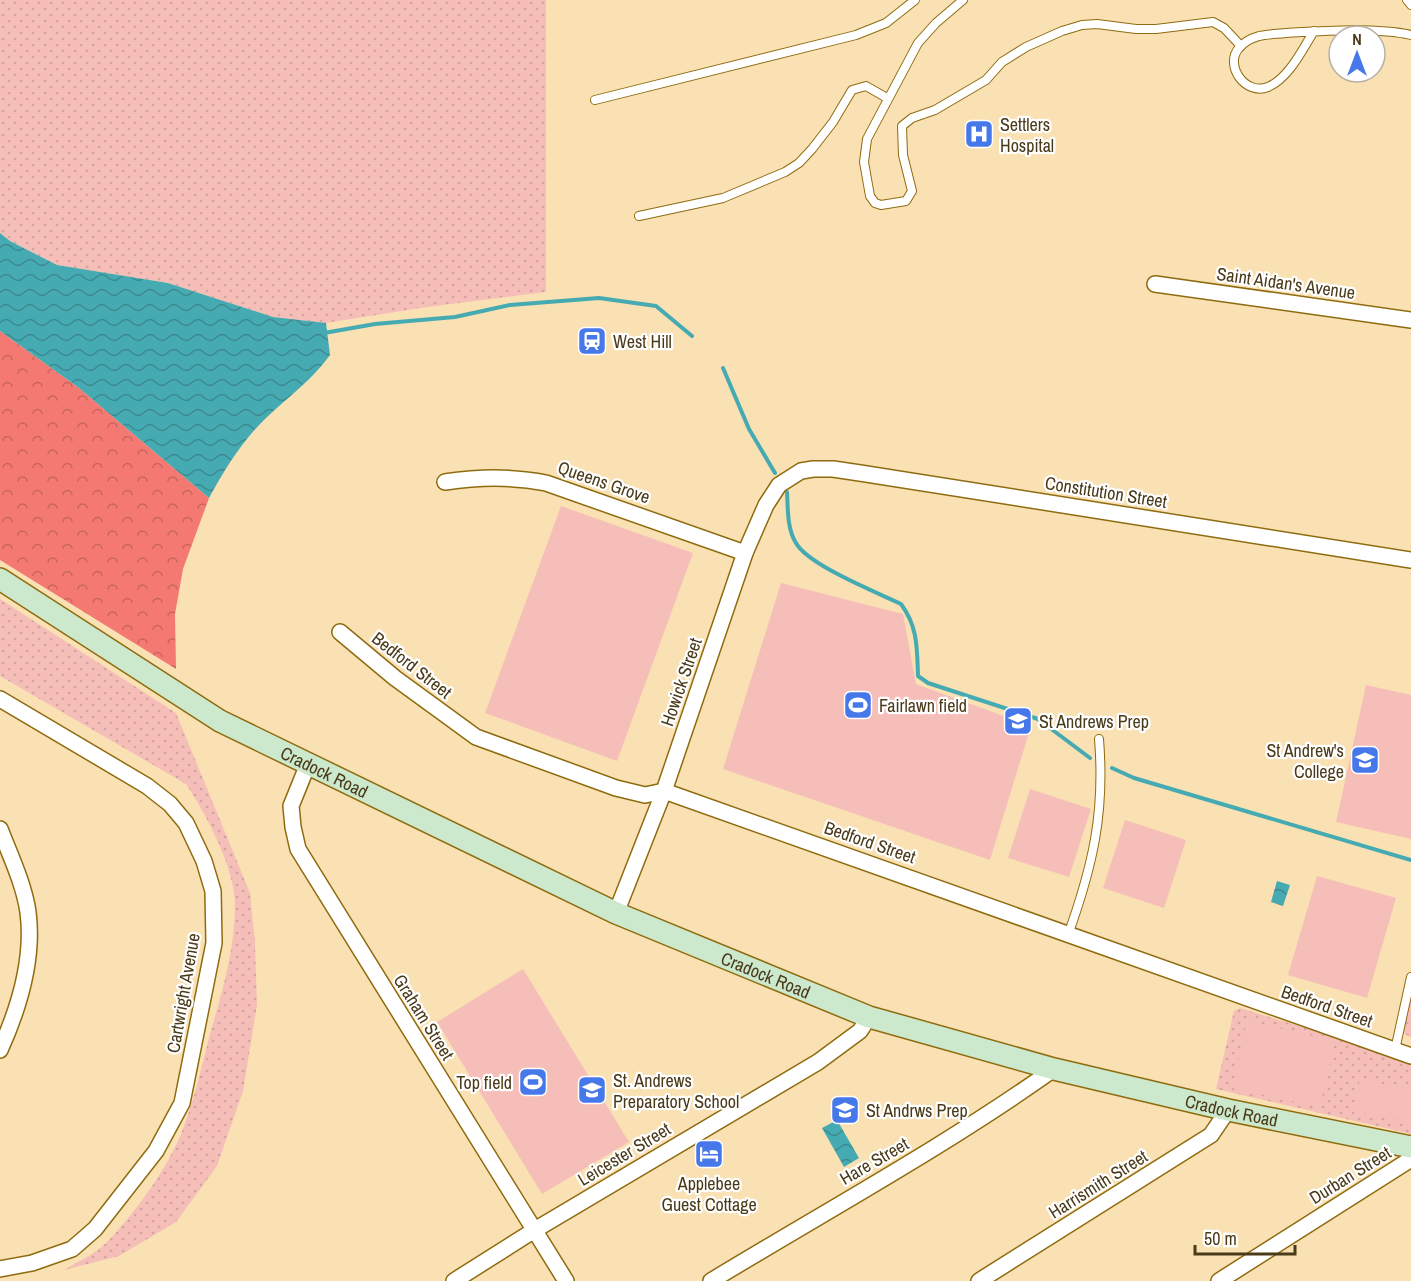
<svg xmlns="http://www.w3.org/2000/svg" width="1411" height="1281" font-family="'Archivo Narrow',sans-serif">
	<defs>
		<pattern id="green-dots" width="8" height="8" patternUnits="userSpaceOnUse" patternTransform="scale(1.5)"><rect width="8" height="8" fill="#f6beb9"/><path d="M2 2h.1M6 6h.1" fill="none" stroke="#d4a49e" stroke-width="1.8" stroke-linecap="round"/></pattern>
		<pattern id="forest-crowns" width="20" height="18" patternUnits="userSpaceOnUse" patternTransform="scale(1.5)"><rect width="20" height="18" fill="#f57973"/><path d="M2 6a3 3 0 1 1 6 0M12 15a3 3 0 1 1 6 0" fill="none" stroke="#c8645e"/></pattern>
		<pattern id="water-waves" width="16" height="10" patternUnits="userSpaceOnUse" patternTransform="scale(1.5)"><rect width="16" height="10" fill="#46aab3"/><path d="M0 5q4-4 8 0t8 0" fill="none" stroke="#3c8b91"/></pattern>
	</defs>
	<rect width="100%" height="100%" fill="#f9e1b3"/>
	<g fill="url(#green-dots)">
		<polygon points="0,0 546,0 546,292 420,308 326,323 273,317 168,283 57,265 10,241 0,233"/>
		<path d="M0,599L176,713L250,893L255,943L257,1005L243,1091L217,1166L176,1222L119,1256L64,1270C77,1262 95,1254 106,1243C134,1215 171,1164 184,1126C195,1097 202,1065 210,1034C222,993 235,949 235,905C234,866 207,816 186,784L0,676Z"/>
		<polygon points="1411,999 1411,1037 1402,1033"/>
		<polygon points="1240,1008 1358,1044 1411,1064 1411,1134 1216,1089 1234,1011"/>
	</g>
	<polygon fill="url(#forest-crowns)" points="0,331 79,388 209,498 183,569 175,614 176,669 0,560"/>
	<g fill="#f6beb9">
		<polygon points="561,506 693,553 617,761 485,713"/>
		<polygon points="781,583 903,614 916,684 1031,726 990,860 723,769"/>
		<polygon points="1366,685 1411,695 1411,839 1336,822"/>
		<polygon points="1030,789 1091,809 1069,877 1008,858"/>
		<polygon points="1125,820 1186,840 1164,908 1103,888"/>
		<polygon points="1317,876 1396,898 1367,998 1288,975"/>
		<polygon points="523,969 629,1142 542,1194 437,1022"/>
		<polygon points="1247,1021 1335,1041 1320,1107 1232,1088"/>
		<polygon points="1360,1079 1411,1090 1411,1123 1353,1111"/>
	</g>
	<g fill="url(#water-waves)">
		<path d="M0,233L10,241L57,265L168,283L273,317L326,323L330,355C312,380 288,397 266,418C242,441 225,469 209,498L79,388L0,331Z"/>
		<polygon points="1277,881 1290,885 1283,906 1271,902"/>
		<polygon points="837,1120 859,1158 844,1167 822,1128"/>
	</g>
	<g fill="none" stroke-linecap="round" stroke-linejoin="round">
		<g stroke="#46aab3" stroke-width="4">
			<polyline points="324,333 375,324 455,317 510,305 599,298 656,306 692,336"/>
			<polyline points="723,368 749,429 775,473"/>
			<path d="M787,492C788,509 787,529 796,543C808,565 876,592 901,604C918,627 917,648 918,676L928,683L1038,719L1090,758"/>
			<polyline points="1112,768 1134,778 1411,860"/>
		</g>
		<g stroke="#8f6b0f" stroke-width="10">
			<g id="service">
				<polyline points="963,0 936,23 918,43 867,139 864,162 870,196 875,203 881,205 906,201 912,191 903,155 902,126 912,118 935,110 986,80 1002,62 1026,47 1062,31 1082,25 1097,24 1136,29 1156,29 1213,22 1224,28 1241,46"/>
				<polyline points="1407,0 1411,5"/>
				<path d="M1314,31C1302,50 1289,78 1268,87C1245,96 1224,65 1239,48C1244,42 1252,38 1259,36C1267,34 1278,34 1286,33C1321,31 1377,27 1411,35"/>
				<polyline points="595,100 856,35 886,23 915,0"/>
				<polyline points="639,216 723,198 785,172 799,163 812,149 833,122 852,90 866,86 887,98"/>
				<path d="M1068,935C1093,865 1105,813 1099,739"/>
				<polyline points="1395,1050 1411,977"/>
			</g>
		</g>
		<g stroke="#8f6b0f" stroke-width="18">
			<g id="minor">
				<polyline points="1155,284 1411,320"/>
				<path d="M445,482C479,477 512,476 546,483L745,553"/>
				<polyline points="340,632 395,678 476,737 616,788 645,795 664,791 1411,1056"/>
				<polyline points="0,699 147,786 170,804 186,823 204,861 213,891 214,943 182,1103 156,1151 95,1229 72,1249 32,1263 0,1269"/>
				<polyline points="308,764 291,806 293,827 298,849 566,1281"/>
				<path d="M0,829C10,855 24,884 28,912C34,958 19,1008 0,1050"/>
				<polyline points="616,913 664,791 745,553 766,505 779,485 801,471 813,469 833,469 860,473 1411,560"/>
				<polyline points="454,1281 533,1231 818,1062 860,1031 869,1017"/>
				<path d="M711,1281C826,1211 944,1147 1054,1069"/>
				<polyline points="979,1281 1211,1135 1228,1110"/>
				<polyline points="1219,1281 1411,1159"/>
			</g>
		</g>
		<g stroke="#8f6b0f" stroke-width="24">
			<g id="secondary">
				<path id="s1" d="M0,579L220,721L616,913L869,1017L1054,1069L1228,1110L1411,1147"/>
			</g>
		</g>
		<use href="#service" stroke="#fff" stroke-width="8"/>
		<use href="#minor" stroke="#fff" stroke-width="15"/>
		<use href="#secondary" stroke="#cce8cd" stroke-width="21"/>
	</g>
	<defs>
		<g id="hospital-square" transform="scale(1.5)"><rect x="-9" y="-9" width="18" height="18" rx="4" fill="#4778ea" stroke="#fff"/><path d="M-5-5h3v3.5h4V-5h3V5h-3V1.5h-4V5h-3Z" fill="#fff"/></g>
		<g id="station-square" transform="scale(1.5)"><rect x="-9" y="-9" width="18" height="18" rx="4" fill="#4778ea" stroke="#fff"/><path d="M-3-6H3Q5-6 5-4V2Q5 4 3 4L4.5 6H3L1.5 4h-3L-3 6H-4.5L-3 4Q-5 4-5 2V-4Q-5-6-3-6ZM-3.5-4v3h7v-3ZM-3.5 1v1.5H-2V1ZM2 1v1.5H3.5V1Z" fill="#fff"/></g>
		<g id="stadium-square" transform="scale(1.5)"><rect x="-9" y="-9" width="18" height="18" rx="4" fill="#4778ea" stroke="#fff"/><path d="M0-5a6.5 5 0 1 0 0 10a6.5 5 0 1 0 0-10ZM-3.5-1.8h7v3.6h-7Z" fill="#fff"/></g>
		<g id="school-square" transform="scale(1.5)"><rect x="-9" y="-9" width="18" height="18" rx="4" fill="#4778ea" stroke="#fff"/><path d="M0-5L7-2L0 1L-7-2ZM-4 1L0 2.5L4 1V4Q0 6-4 4Z" fill="#fff"/></g>
		<g id="hotel-square" transform="scale(1.5)"><rect x="-9" y="-9" width="18" height="18" rx="4" fill="#4778ea" stroke="#fff"/><path d="M-6-4.5h1.5V1H6V5H4.5V3h-9V5H-6ZM-4 0a1.8 1.8 0 1 1 3.6 0ZM.5 0V-2.5h3Q6-2.5 6 0Z" fill="#fff"/></g>
	</defs>
	<g fill-rule="evenodd">
		<use href="#hospital-square" x="979" y="134"/>
		<use href="#station-square" x="592" y="341"/>
		<use href="#stadium-square" x="858" y="705"/>
		<use href="#school-square" x="1018" y="721"/>
		<use href="#school-square" x="1365" y="760"/>
		<use href="#stadium-square" x="533" y="1082"/>
		<use href="#school-square" x="592" y="1090"/>
		<use href="#school-square" x="845" y="1110"/>
		<use href="#hotel-square" x="709" y="1154"/>
	</g>
	<g text-anchor="middle" dominant-baseline="central" stroke-width="4.5" stroke-linejoin="round" paint-order="stroke">
		<g font-size="18" fill="#4a3a19" stroke="#fff" text-anchor="start">
			<text x="1000" y="124">Settlers<tspan x="1000" dy="21">Hospital</tspan></text>
			<text x="613" y="341">West Hill</text>
			<text x="879" y="705">Fairlawn field</text>
			<text x="1039" y="721">St Andrews Prep</text>
			<text x="1344" y="750" text-anchor="end">St Andrew's<tspan x="1344" dy="21">College</tspan></text>
			<text x="613" y="1080">St. Andrews<tspan x="613" dy="21">Preparatory School</tspan></text>
			<text x="512" y="1082" text-anchor="end">Top field</text>
			<text x="866" y="1110">St Andrws Prep</text>
			<text x="709" y="1183" text-anchor="middle">Applebee<tspan x="709" dy="21">Guest Cottage</tspan></text>
		</g>
		<g font-size="18" fill="#4a3a19" stroke="#fff">
			<text transform="translate(1286 283) rotate(8)">Saint Aidan's Avenue</text>
			<text transform="translate(604 482) rotate(19)">Queens Grove</text>
			<text transform="translate(1106 492) rotate(9)">Constitution Street</text>
			<text transform="translate(412 665) rotate(38)">Bedford Street</text>
			<text transform="translate(681 682) rotate(-71)">Howick Street</text>
			<text stroke="none"><textPath href="#s1" startOffset="378">Cradock Road</textPath></text>
			<text transform="translate(870 842) rotate(19)">Bedford Street</text>
			<text stroke="none"><textPath href="#s1" startOffset="864">Cradock Road</textPath></text>
			<text transform="translate(183 993) rotate(-80)">Cartwright Avenue</text>
			<text transform="translate(1327 1006) rotate(19)">Bedford Street</text>
			<text transform="translate(424 1017) rotate(58)">Graham Street</text>
			<text stroke="none"><textPath href="#s1" startOffset="1350">Cradock Road</textPath></text>
			<text transform="translate(624 1154) rotate(-31)">Leicester Street</text>
			<text transform="translate(874 1161) rotate(-30)">Hare Street</text>
			<text transform="translate(1350 1175) rotate(-32)">Durban Street</text>
			<text transform="translate(1098 1184) rotate(-32)">Harrismith Street</text>
		</g>
	</g>
	<g transform="translate(1357 54)"><circle r="28" fill="#ffffff" stroke="#b7b0a3" stroke-width="1.5"/>
	<path d="M0-4.5L10 22L0 15L-10 22Z" fill="#4778ea"/>
	<text y="-9" font-size="16" font-weight="bold" text-anchor="middle" fill="#4a3a19">N</text>
	</g>
	<path d="M1195 1245v9h100v-9" fill="none" stroke="#4a3a19" stroke-width="3"/>
	<text x="1204" y="1245" font-size="18" fill="#4a3a19" stroke="#ffffff" stroke-width="4.5" paint-order="stroke">50 m</text>
</svg>
